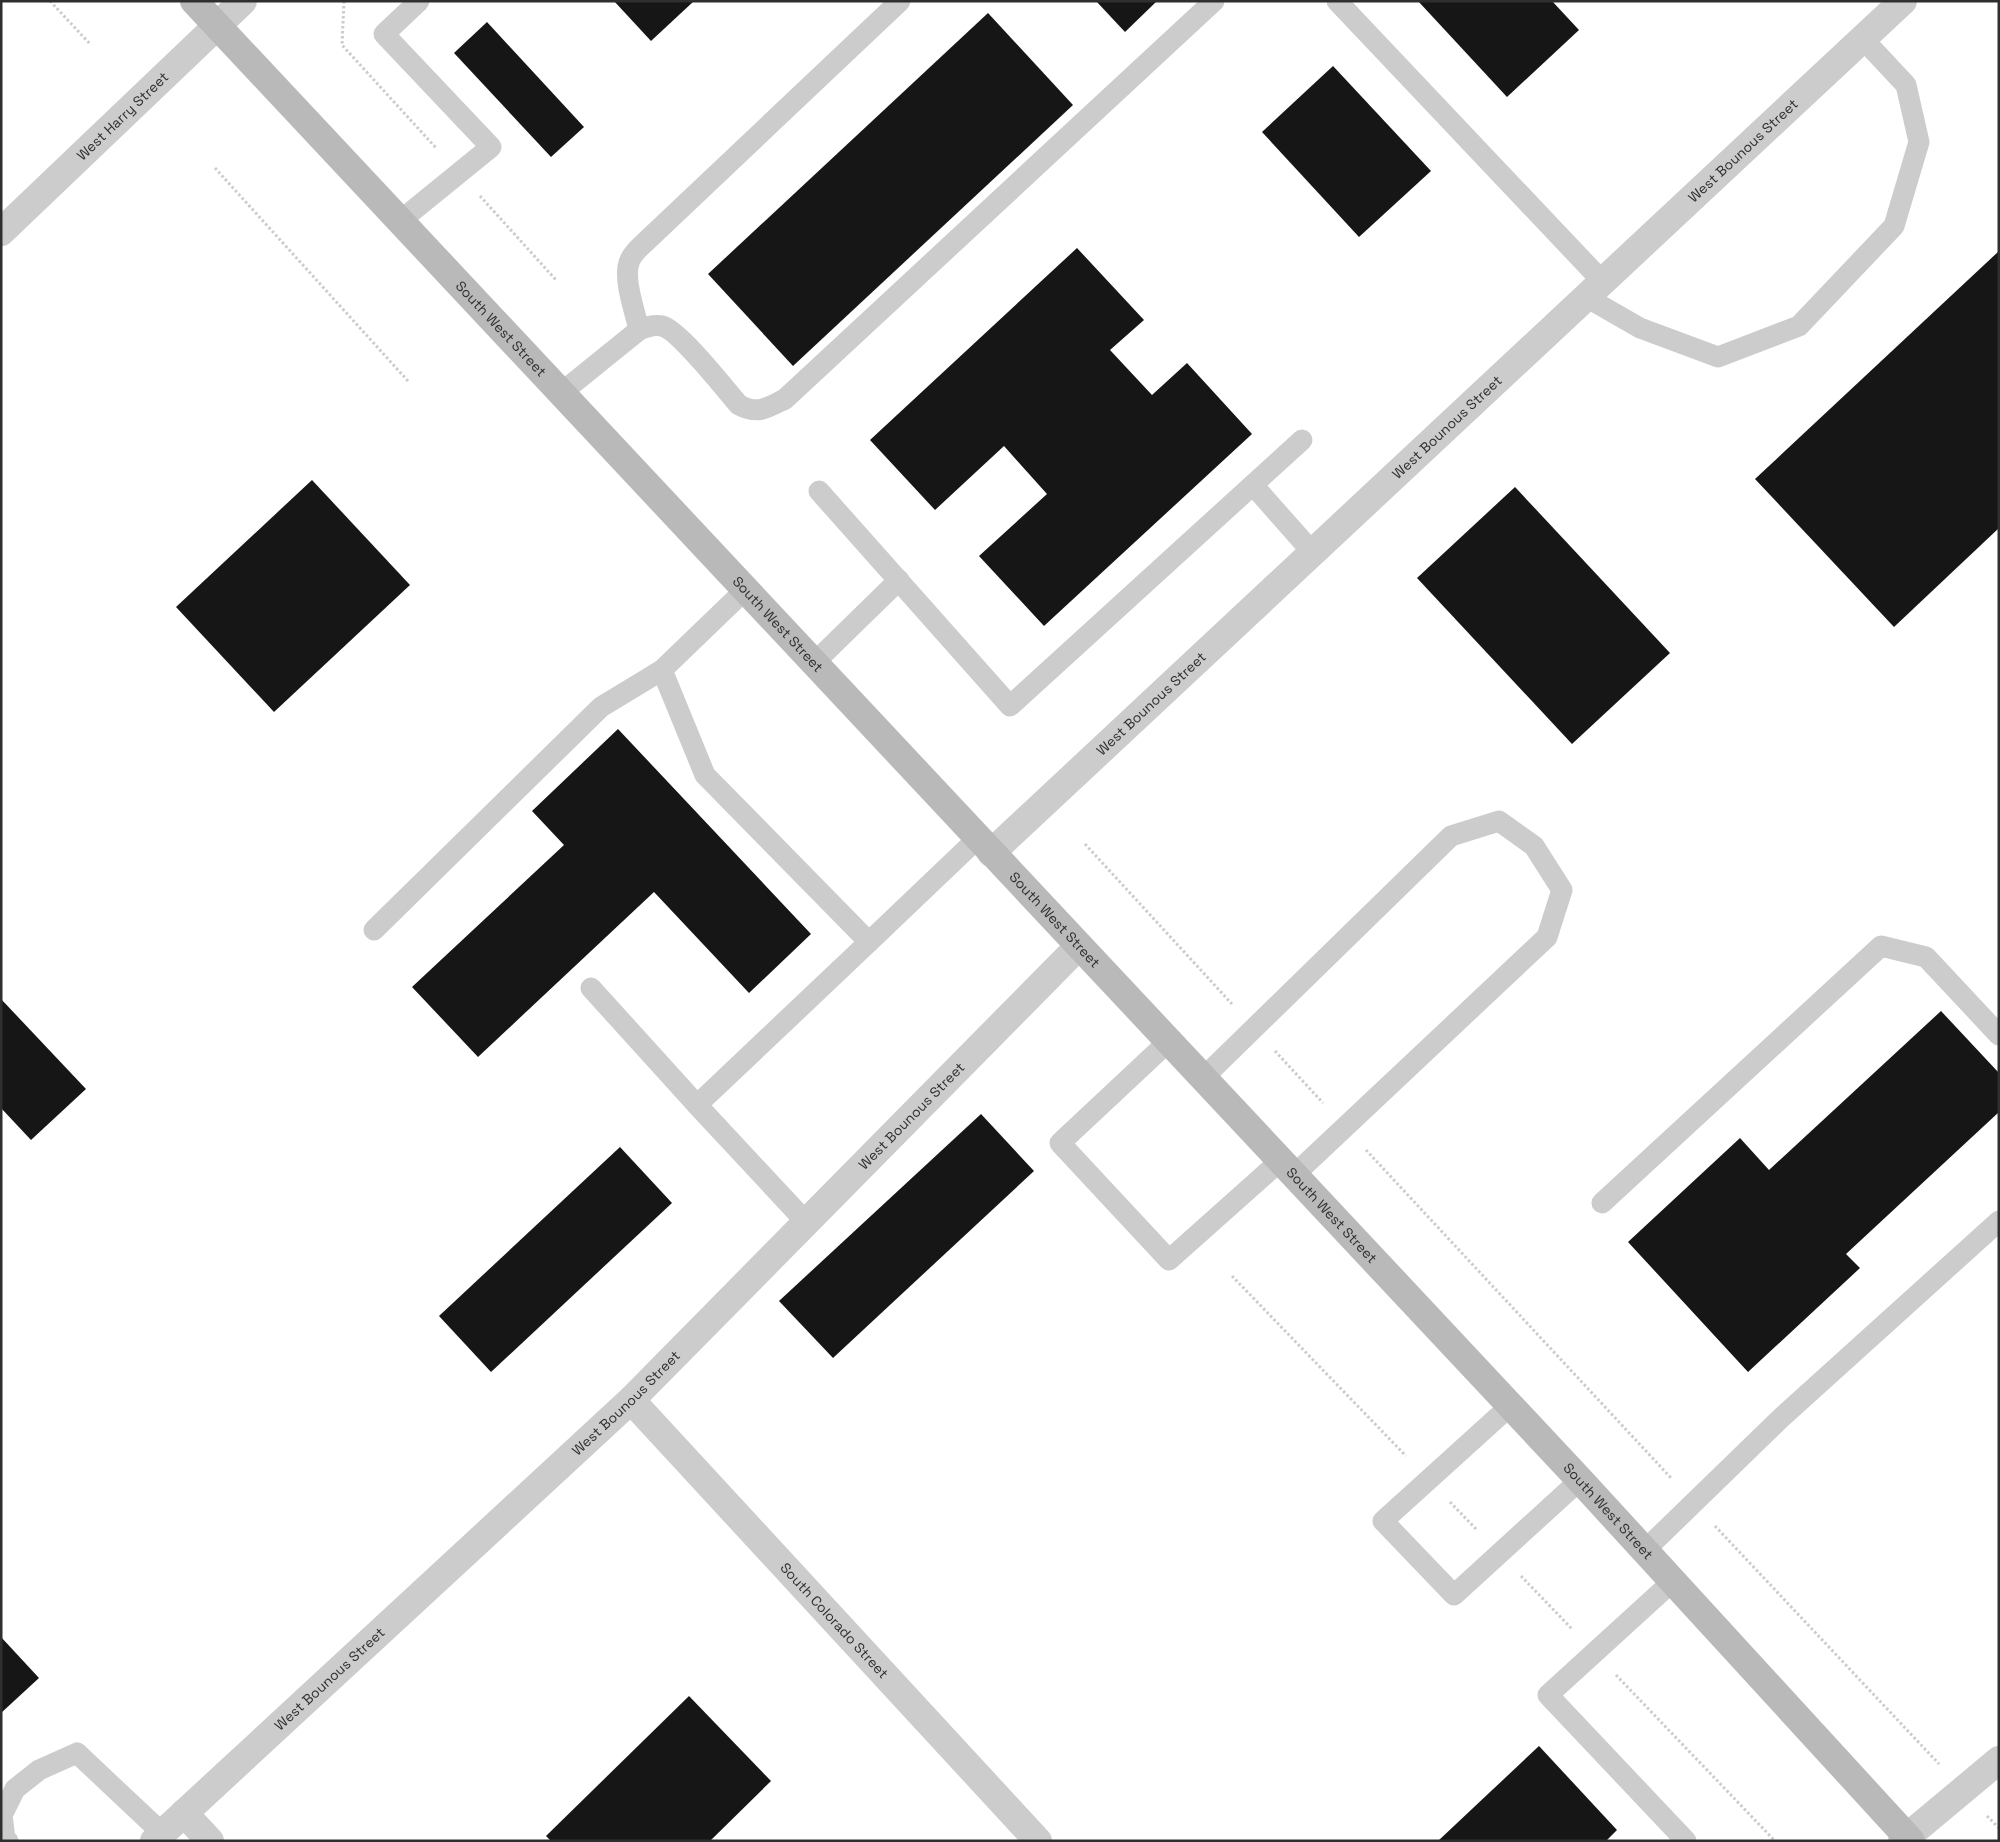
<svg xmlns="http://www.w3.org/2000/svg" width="2000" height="1842" font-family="'Space Grotesk',sans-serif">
  <rect width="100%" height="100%" fill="#fff"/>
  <g fill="#161616">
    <polygon points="614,1 694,1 651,41"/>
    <polygon points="1096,1 1157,1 1125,32"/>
    <polygon points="1418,1 1552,1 1579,30 1507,97"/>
    <polygon points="988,13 1073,105 793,366 708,274"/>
    <polygon points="487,22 584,127 551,157 454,53"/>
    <polygon points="1333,66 1431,171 1359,237 1262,132"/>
    <polygon points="1077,248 1144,320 1110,350 1152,395 1187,363 1252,434 1044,626 979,556 1047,494 1004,446 935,510 870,440"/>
    <polygon points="1999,251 1999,528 1894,627 1755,479"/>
    <polygon points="312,480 410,585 274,712 176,607"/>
    <polygon points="1515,487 1670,653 1572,744 1417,578"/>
    <polygon points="618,729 811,934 749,993 654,892 478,1057 412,987 564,845 532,811"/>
    <polygon points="1,999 86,1089 31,1140 1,1108"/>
    <polygon points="1941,1011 1999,1073 1999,1112 1846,1254 1860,1268 1748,1372 1628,1242 1740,1138 1769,1170"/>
    <polygon points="981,1114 1034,1171 833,1358 779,1301"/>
    <polygon points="620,1147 672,1203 491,1372 439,1316"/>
    <polygon points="1,1637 39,1678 1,1713"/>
    <polygon points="689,1696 771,1781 710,1841 551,1841 546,1836"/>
    <polygon points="1539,1746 1617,1830 1606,1841 1438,1841"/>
  </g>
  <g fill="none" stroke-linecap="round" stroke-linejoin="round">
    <g stroke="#ccc" stroke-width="3" stroke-dasharray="2.5 2.5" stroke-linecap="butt">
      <polyline points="50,1 91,45"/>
      <polyline points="344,1 342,45 437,149"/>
      <polyline points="215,168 408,381"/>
      <polyline points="480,196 556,280"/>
      <polyline points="1085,844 1232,1004"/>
      <polyline points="1275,1051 1323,1103"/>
      <polyline points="1366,1150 1672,1479"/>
      <polyline points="1232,1276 1406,1456"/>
      <polyline points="1450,1502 1477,1530"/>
      <polyline points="1715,1526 1939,1764"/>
      <polyline points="1521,1576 1572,1629"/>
      <polyline points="1616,1675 1775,1841"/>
      <polyline points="1987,1816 1999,1828"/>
    </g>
    <g stroke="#ccc" stroke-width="21">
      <polyline points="1337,1 1603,282"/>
      <polyline points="400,221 491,147 384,34 419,1"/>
      <polyline points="1586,297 1640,328 1718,357 1799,326 1894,226 1919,142 1906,85 1863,39"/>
      <path d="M639,330C635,311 622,277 630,260C632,255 636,251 640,247L900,1"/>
      <path d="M561,393L639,330C646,327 654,324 662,326C679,330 725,389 739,405C758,415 767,408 785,399L1214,1"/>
      <polyline points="1253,485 1313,553"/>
      <polyline points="819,491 1010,706 1302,440"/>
      <polyline points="745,590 662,670 705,775 869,942 978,838"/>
      <polyline points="814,663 899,580"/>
      <polyline points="374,930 601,707 662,670"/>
      <polyline points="591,988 697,1105"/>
      <polyline points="1169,1041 1060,1143 1169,1260 1280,1161"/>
      <polyline points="1203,1078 1451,836 1499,821 1534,846 1562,890 1547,937 1294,1175"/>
      <polyline points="1602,1203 1881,946 1926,957 1999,1035"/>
      <polyline points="806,1222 697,1105 869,942"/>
      <polyline points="1510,1406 1383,1521 1454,1595 1580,1480"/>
      <polyline points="1645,1550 1781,1418 1999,1221"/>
      <polyline points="1673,1581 1548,1695 1686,1841"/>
      <polyline points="8,1841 5,1839 2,1815 15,1789 39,1770 77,1753 162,1833"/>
    </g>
    <g stroke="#ccc" stroke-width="28">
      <path id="s1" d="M991,853L1903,1"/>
      <path id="s2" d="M631,1400L1038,1841"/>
      <polyline points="184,1813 210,1841"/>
      <path id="s3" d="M154,1841L631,1400L1079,946"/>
      <polyline points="1902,1841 1999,1760"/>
    </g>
    <path stroke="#ccc" stroke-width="28" id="s4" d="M1,232L243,1"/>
    <path stroke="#b9b9b9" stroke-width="28" id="s5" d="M194,1L1580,1480L1911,1841"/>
  </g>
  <g text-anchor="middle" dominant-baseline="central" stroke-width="5" stroke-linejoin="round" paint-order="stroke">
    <g font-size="14" fill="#2f2f2f" stroke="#fff">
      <text stroke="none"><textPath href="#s4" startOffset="168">West Harry Street</textPath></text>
      <text stroke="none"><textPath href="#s1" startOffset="1029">West Bounous Street</textPath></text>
      <text stroke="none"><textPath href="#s5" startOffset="449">South West Street</textPath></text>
      <text stroke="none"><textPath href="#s1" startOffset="624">West Bounous Street</textPath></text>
      <text stroke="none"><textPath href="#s5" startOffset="854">South West Street</textPath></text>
      <text stroke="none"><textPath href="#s1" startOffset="219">West Bounous Street</textPath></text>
      <text stroke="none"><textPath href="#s5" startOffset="1259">South West Street</textPath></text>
      <text stroke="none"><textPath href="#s3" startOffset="1049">West Bounous Street</textPath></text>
      <text stroke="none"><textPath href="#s5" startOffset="1664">South West Street</textPath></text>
      <text stroke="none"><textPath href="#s3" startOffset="644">West Bounous Street</textPath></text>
      <text stroke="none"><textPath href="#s5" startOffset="2069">South West Street</textPath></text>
      <text stroke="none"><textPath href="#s2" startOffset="300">South Colorado Street</textPath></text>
      <text stroke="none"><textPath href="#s3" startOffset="239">West Bounous Street</textPath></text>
    </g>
  </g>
  <rect width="2000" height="1842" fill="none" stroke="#2f2f2f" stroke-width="5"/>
</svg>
